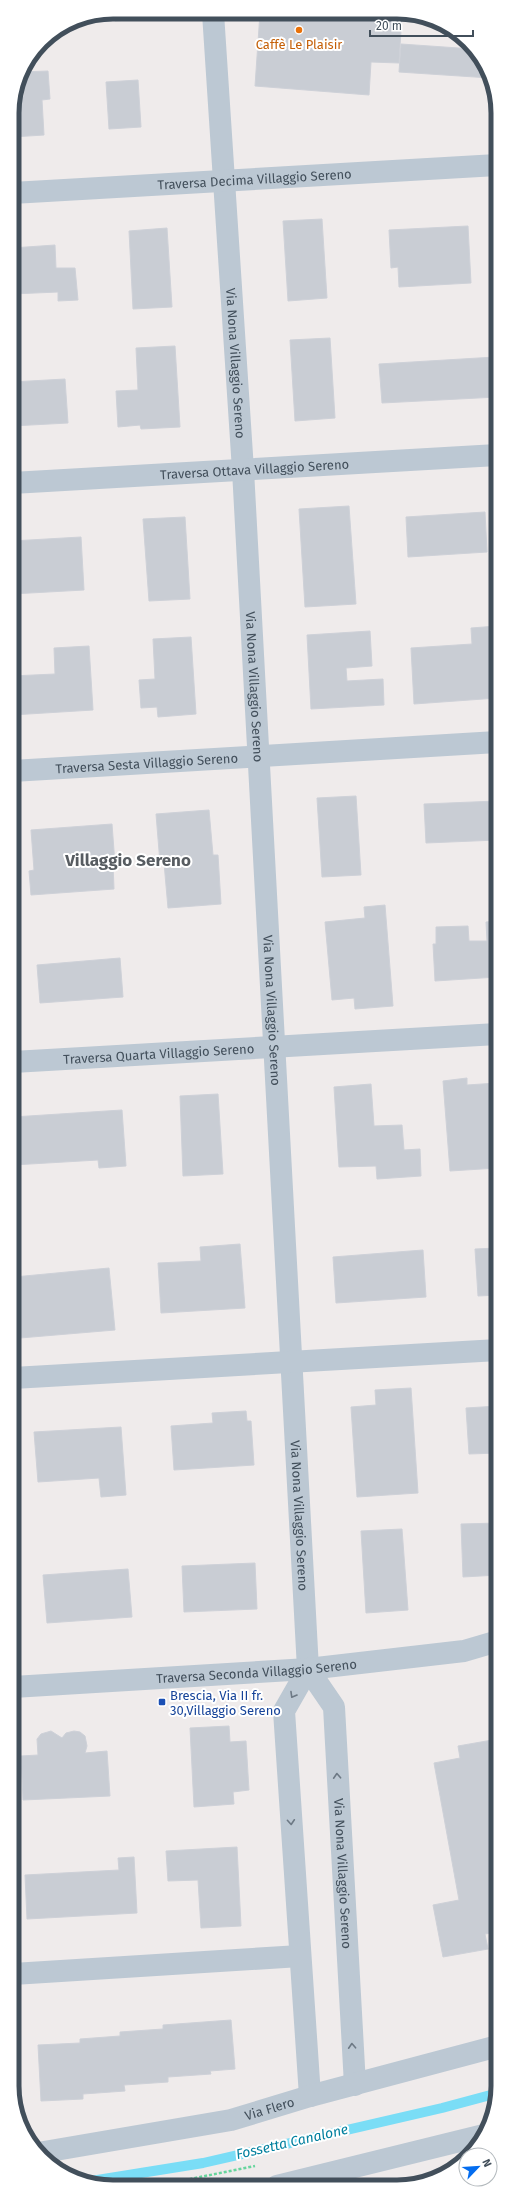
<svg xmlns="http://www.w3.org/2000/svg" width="510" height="2199" font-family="'Fira Sans',sans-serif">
  <rect width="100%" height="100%" fill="#efebeb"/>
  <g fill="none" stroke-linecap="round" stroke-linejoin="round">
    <polyline stroke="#7addf6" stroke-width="10" points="85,2182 203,2163 442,2108 498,2093"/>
  </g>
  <g fill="#c9cdd4" stroke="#ced1d8">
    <polygon points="114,12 156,12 156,18 115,21"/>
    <polygon points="260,13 341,19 341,14 402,14 399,63 371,62 369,95 255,86"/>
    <polygon points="401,44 473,49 488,69 490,78 399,72"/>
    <polygon points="48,71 50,99 42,100 44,135 12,137 12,107 15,97 24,96 22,72"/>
    <polygon points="138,80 141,127 109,129 106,82"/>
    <polygon points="322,219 327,298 288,301 283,221"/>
    <polygon points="468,226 471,283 399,287 398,267 391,268 389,230"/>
    <polygon points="167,228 172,307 133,309 129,231"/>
    <polygon points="55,245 56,268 75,268 78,300 58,301 58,292 12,294 12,248"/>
    <polygon points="330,338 335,418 295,421 290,340"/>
    <polygon points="175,346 180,427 141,429 140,425 118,427 116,391 138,390 136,348"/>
    <polygon points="495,357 497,397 382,403 379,364"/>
    <polygon points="65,379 68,423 12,426 12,382"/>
    <polygon points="349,506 356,604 305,607 299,509"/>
    <polygon points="485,512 487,552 408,557 406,517"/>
    <polygon points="185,517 190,599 149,601 143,519"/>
    <polygon points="81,537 84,590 12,594 12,541"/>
    <polygon points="497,626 497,698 414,704 411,648 472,644 471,628"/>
    <polygon points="370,631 372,666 346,668 347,681 383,679 384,705 311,709 307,635"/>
    <polygon points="191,637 196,714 158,717 157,707 141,708 139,680 155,679 153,639"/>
    <polygon points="89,646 93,710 12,715 12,676 55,674 54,648"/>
    <polygon points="356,796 361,875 322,877 317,798"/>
    <polygon points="497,801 497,840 426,843 424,804"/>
    <polygon points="209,810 213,855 218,855 221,904 168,908 164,863 160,863 156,814"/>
    <polygon points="112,824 115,864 113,864 114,889 31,895 29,871 34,870 31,830"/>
    <polygon points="385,905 393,1006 355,1009 354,998 332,1000 325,922 365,918 364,907"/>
    <polygon points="497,921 497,977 435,981 433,944 436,944 436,927 468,926 469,941 487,941 486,922"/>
    <polygon points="120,958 123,997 40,1003 37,965"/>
    <polygon points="467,1078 467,1085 497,1083 497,1168 450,1171 443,1081"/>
    <polygon points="371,1084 374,1126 402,1125 404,1150 420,1149 421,1176 377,1179 376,1166 339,1167 334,1087"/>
    <polygon points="218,1094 223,1174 183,1176 180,1096"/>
    <polygon points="122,1110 126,1166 99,1168 98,1160 13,1165 13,1117"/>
    <polygon points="240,1244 245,1308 161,1313 158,1263 201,1261 200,1247"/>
    <polygon points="497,1248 498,1295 478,1296 475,1249"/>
    <polygon points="423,1250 426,1297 336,1303 333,1257"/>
    <polygon points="109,1268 115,1330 20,1338 14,1277"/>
    <polygon points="411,1388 418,1493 357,1497 351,1407 376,1405 375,1390"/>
    <polygon points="498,1406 498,1453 469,1454 466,1408"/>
    <polygon points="246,1411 247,1421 251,1421 254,1465 174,1470 171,1426 213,1423 212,1413"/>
    <polygon points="121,1427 126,1495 101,1497 99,1478 38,1482 34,1432"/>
    <polygon points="498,1523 498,1575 463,1577 461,1524"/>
    <polygon points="402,1529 408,1610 366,1613 361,1531"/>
    <polygon points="255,1563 257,1609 184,1612 182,1566"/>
    <polygon points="128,1569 132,1617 47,1623 43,1575"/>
    <polygon points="229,1726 230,1742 246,1741 249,1790 233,1792 234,1804 194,1807 190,1728"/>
    <polygon points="51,1731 62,1738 66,1733 74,1731 80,1732 85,1736 87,1746 85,1753 107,1751 110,1796 23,1800 21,1756 38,1755 37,1739 41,1734"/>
    <polygon points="498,1739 498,1793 489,1794 498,1840 498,1932 485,1934 488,1949 443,1957 433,1905 459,1900 434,1763 460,1758 458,1746"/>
    <polygon points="237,1847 241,1926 201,1928 198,1880 168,1881 166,1851"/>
    <polygon points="134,1857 137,1913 27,1919 25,1875 119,1870 118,1858"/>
    <polygon points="231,2020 235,2069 210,2071 211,2074 168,2077 168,2082 124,2085 125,2091 83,2094 83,2099 41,2101 38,2045 80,2043 80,2039 120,2036 120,2032 163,2029 163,2025"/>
  </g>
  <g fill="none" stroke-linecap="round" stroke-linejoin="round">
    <polyline stroke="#67d59d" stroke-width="2.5" stroke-dasharray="3 2" stroke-linecap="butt" points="160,2185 255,2166"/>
    <g stroke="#bcc8d3" stroke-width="22">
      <path id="s1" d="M213,13L243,470L308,1669"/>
      <path id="s2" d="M12,193L497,165"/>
      <path id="s3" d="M12,483L497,455"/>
      <path id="s4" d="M12,771L497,742"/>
      <path id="s5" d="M13,1062L497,1034"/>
      <polyline points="13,1378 498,1350"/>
      <path id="s6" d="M13,1687L308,1669L464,1651L498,1641"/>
      <polyline points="13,1974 300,1956"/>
      <path id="s7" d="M310,2096L284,1711L308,1669L334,1707L355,2085"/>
      <path id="s8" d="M38,2153L231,2120L310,2096L498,2046"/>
      <polyline points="277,2186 484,2135"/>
    </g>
  </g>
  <defs><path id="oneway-chevron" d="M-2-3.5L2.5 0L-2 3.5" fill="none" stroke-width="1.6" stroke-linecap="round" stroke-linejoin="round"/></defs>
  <g stroke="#6d7985">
    <use href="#oneway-chevron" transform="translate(293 1695) rotate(120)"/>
    <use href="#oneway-chevron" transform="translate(337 1776) rotate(-93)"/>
    <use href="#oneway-chevron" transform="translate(291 1822) rotate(86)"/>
    <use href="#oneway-chevron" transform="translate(352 2046) rotate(-93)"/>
  </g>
  <circle fill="#e8710a" stroke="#fff" stroke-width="1.5" cx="299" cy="30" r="4"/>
  <rect fill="#1a4fb4" stroke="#fff" stroke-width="1.5" x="158" y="1698" width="8" height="8" rx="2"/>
  <g text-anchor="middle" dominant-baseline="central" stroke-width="4" stroke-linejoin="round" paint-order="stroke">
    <g font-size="13" fill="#c56008" stroke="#fff">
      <text x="299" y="44">Caffè Le Plaisir</text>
    </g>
    <g font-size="13" fill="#424f5b" stroke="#fff">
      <text stroke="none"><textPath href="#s2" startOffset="243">Traversa Decima Villaggio Sereno</textPath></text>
      <text stroke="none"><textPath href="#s1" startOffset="351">Via Nona Villaggio Sereno</textPath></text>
      <text stroke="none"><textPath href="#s3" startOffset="243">Traversa Ottava Villaggio Sereno</textPath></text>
      <text stroke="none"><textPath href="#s1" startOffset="675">Via Nona Villaggio Sereno</textPath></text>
      <text stroke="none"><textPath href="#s4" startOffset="135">Traversa Sesta Villaggio Sereno</textPath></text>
      <text stroke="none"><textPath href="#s1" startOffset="999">Via Nona Villaggio Sereno</textPath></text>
      <text stroke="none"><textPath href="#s5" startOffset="146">Traversa Quarta Villaggio Sereno</textPath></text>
      <text stroke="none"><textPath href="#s1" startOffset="1505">Via Nona Villaggio Sereno</textPath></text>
      <text stroke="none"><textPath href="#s6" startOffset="244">Traversa Seconda Villaggio Sereno</textPath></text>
      <text stroke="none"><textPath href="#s7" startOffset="647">Via Nona Villaggio Sereno</textPath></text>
      <text stroke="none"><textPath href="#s8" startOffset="236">Via Flero</textPath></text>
    </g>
    <g font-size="13" fill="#164399" stroke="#fff" text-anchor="start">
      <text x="170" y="1695">Brescia, Via II fr.<tspan x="170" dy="15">30,Villaggio Sereno</tspan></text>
    </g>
    <g font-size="14" font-style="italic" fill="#02809f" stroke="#fff">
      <text transform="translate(292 2142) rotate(-13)">Fossetta Canalone</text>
    </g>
    <g font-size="17" font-weight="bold" fill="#575c61" stroke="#fff">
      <text x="128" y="860">Villaggio Sereno</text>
    </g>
  </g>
  <path d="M0 0H510V2199H0ZM113 19H397A94 94 0 0 1 491 113V2086A94 94 0 0 1 397 2180H113A94 94 0 0 1 19 2086V113A94 94 0 0 1 113 19Z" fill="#fff" fill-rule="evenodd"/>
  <path fill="none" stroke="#424f5b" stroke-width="5" d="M113 19H397A94 94 0 0 1 491 113V2086A94 94 0 0 1 397 2180H113A94 94 0 0 1 19 2086V113A94 94 0 0 1 113 19Z"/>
  <g transform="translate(478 2167) rotate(65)"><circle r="19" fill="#ffffff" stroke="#b3b9bd"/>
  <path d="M0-3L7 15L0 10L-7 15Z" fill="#046def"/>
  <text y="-6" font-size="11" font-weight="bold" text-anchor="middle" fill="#424f5b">N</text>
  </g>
  <path d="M370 30v6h103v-6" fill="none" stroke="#424f5b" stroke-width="2"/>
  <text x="376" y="30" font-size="12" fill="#424f5b" stroke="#ffffff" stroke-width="3" paint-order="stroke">20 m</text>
</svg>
